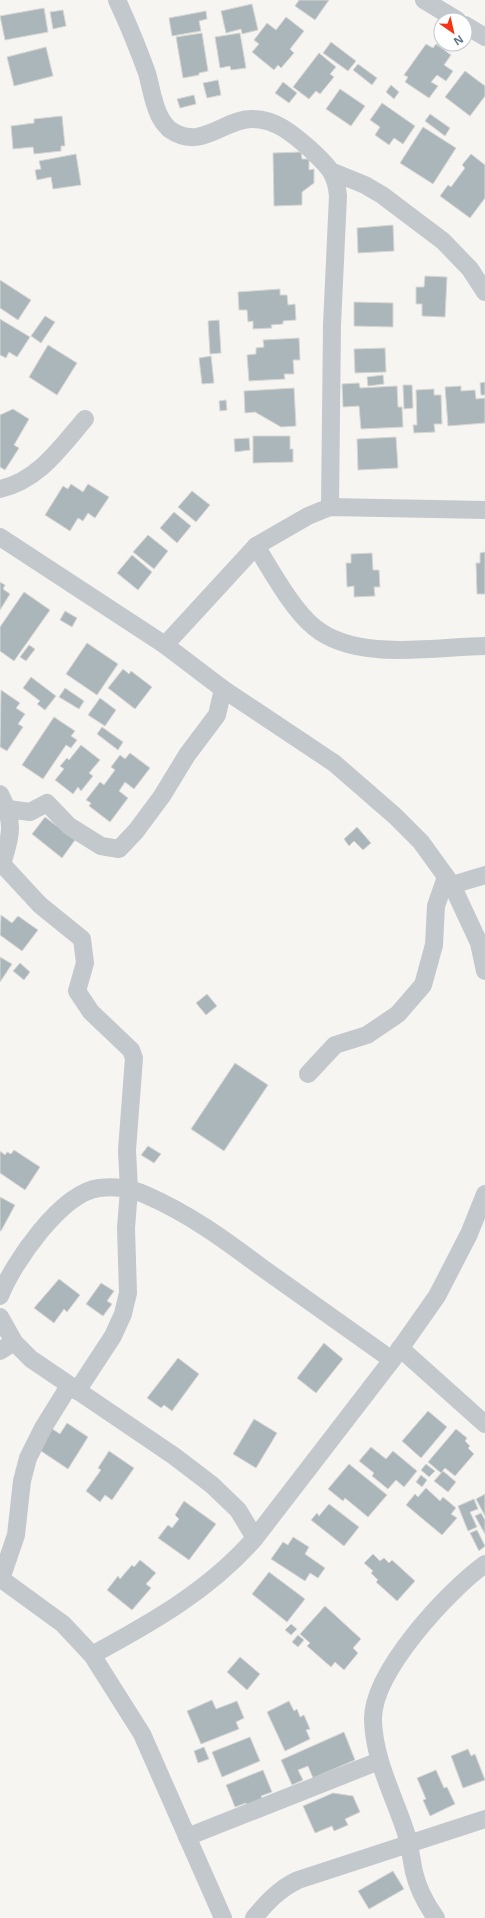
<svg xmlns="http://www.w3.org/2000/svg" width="485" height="1918" font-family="'Open Sans',sans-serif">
  <rect width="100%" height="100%" fill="#f6f5f1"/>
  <g fill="#abb6ba" stroke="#d7d7d4">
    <polygon points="299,0 329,0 315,20 295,6"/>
    <polygon points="252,4 258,30 242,34 241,29 226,33 221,11"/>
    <polygon points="44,8 48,32 5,40 0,16"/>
    <polygon points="63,10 66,26 53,29 50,12"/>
    <polygon points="206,11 207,19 199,21 201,31 172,36 169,18"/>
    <polygon points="286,17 304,31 290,49 294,53 281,68 278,65 274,70 252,52 259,44 254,40 267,23 276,30"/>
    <polygon points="202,33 208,71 199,73 199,75 183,78 176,37"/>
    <polygon points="240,33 246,68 231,70 230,66 220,68 215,37"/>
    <polygon points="331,42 356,61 348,71 323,53"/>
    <polygon points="426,44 433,48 436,44 451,55 444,65 453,71 446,81 437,75 431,82 438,86 429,98 405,82 408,77 404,75"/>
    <polygon points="46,47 53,76 14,86 7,57"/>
    <polygon points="319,53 336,67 330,74 334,77 320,94 316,91 309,99 293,87"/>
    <polygon points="358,64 377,78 372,85 353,70"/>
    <polygon points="465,71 485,86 485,96 470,116 445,97"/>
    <polygon points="218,80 221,95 207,98 203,83"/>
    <polygon points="283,82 297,93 289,103 275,93"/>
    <polygon points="391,85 399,92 394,99 386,92"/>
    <polygon points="340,89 365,106 351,126 326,109"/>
    <polygon points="194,95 196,104 180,108 177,99"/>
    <polygon points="382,103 415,126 403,144 394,138 389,145 375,135 380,127 370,120"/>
    <polygon points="430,114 450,128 445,136 425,121"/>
    <polygon points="62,116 65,146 61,146 61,151 34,154 33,147 13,149 11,126 34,123 34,119"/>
    <polygon points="423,127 456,148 433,184 400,163"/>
    <polygon points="301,152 302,159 309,159 309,170 314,169 314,183 302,192 302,205 274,206 273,153"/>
    <polygon points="76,154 81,185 53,189 51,177 37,180 35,170 41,169 39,161"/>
    <polygon points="471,154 485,165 485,198 470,218 440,196 448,185 451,187 465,168 462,165"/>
    <polygon points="393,225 394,251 358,253 357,228"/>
    <polygon points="425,276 447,277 445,317 422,316 422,304 416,304 416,287 424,287"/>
    <polygon points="0,280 31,300 18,320 0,308"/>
    <polygon points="280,289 280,295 287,295 288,305 295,304 296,320 283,321 283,324 271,325 272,328 253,329 253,321 248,322 247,310 239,310 238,292"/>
    <polygon points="354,302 393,303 393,327 354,326"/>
    <polygon points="45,316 55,322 41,343 31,336"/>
    <polygon points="0,319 30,337 17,357 9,352 6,358 0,355"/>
    <polygon points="219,320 221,353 210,354 208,321"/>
    <polygon points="299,338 300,360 293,360 294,374 284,374 285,379 249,381 247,355 256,354 256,348 264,347 263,340"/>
    <polygon points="48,345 77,363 57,395 29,377"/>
    <polygon points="385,348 386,372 355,373 354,349"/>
    <polygon points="211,356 214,383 202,384 199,358"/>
    <polygon points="383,375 384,384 368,386 367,377"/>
    <polygon points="485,382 485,395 481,395 480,383"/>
    <polygon points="359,383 360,388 397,386 398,407 402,407 403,427 361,429 359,406 343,407 342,384"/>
    <polygon points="403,385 412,385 413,408 404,409"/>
    <polygon points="461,386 461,391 475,390 476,399 485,398 485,423 448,426 445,387"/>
    <polygon points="294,388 296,426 281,427 255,412 245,413 244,391"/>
    <polygon points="434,389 434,395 441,395 442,424 434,424 435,432 414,433 413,425 417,425 416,390"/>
    <polygon points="226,400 227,410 220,411 219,401"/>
    <polygon points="13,409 29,419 14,445 19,448 5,470 0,467 0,415"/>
    <polygon points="253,436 290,436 290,449 293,449 293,462 253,463"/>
    <polygon points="396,437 398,468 358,470 357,439"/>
    <polygon points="249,438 250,450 235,452 234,439"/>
    <polygon points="71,484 83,492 88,484 109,497 95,518 88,513 83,521 78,518 70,531 45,515 63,486 68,489"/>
    <polygon points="192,491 210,505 196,522 178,507"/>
    <polygon points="174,512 191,526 177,543 160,528"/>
    <polygon points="148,535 168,551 154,569 133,552"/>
    <polygon points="485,552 485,594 477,594 476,563 480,563 480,553"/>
    <polygon points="372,553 373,570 379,570 380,587 374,587 375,596 354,597 354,586 347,587 346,563 351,563 351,554"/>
    <polygon points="132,555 152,572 138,590 117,573"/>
    <polygon points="0,582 5,585 3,589 10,594 0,610"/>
    <polygon points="24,592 50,610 14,661 0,651 0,627"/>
    <polygon points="65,611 77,618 72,627 60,620"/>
    <polygon points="87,643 118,664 97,695 66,674"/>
    <polygon points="29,645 35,649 26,661 20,657"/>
    <polygon points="123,669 129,674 131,671 152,687 135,709 108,688"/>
    <polygon points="31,677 56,696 45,710 37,704 40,701 23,688"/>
    <polygon points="65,688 84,701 79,709 59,697"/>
    <polygon points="1,690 20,703 16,708 25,714 18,724 23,727 7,751 0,747"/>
    <polygon points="100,698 116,710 105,726 88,715"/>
    <polygon points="54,717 75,731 71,736 77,740 71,748 66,745 43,779 22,765"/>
    <polygon points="102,727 123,742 118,750 97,734"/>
    <polygon points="81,745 100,760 89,773 93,776 81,791 78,787 73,794 55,780 64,769 60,766 67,758 69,760"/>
    <polygon points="130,753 150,768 134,789 125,782 119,791 128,798 110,822 89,806 91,803 86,800 100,782 104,785 115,770 111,767 120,755 125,759"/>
    <polygon points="45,817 75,840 62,858 32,834"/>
    <polygon points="357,827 371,843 363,850 354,841 349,846 344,839"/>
    <polygon points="1,915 12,923 18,916 38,930 22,951 0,935"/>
    <polygon points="0,957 12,964 0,982"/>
    <polygon points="20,963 30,972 24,980 13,971"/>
    <polygon points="207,994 217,1006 206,1015 196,1003"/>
    <polygon points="235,1063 268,1085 224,1151 191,1129"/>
    <polygon points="148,1146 161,1154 154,1163 141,1155"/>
    <polygon points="14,1150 40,1167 25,1190 0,1173 0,1151 5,1155 7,1152 11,1154"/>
    <polygon points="0,1197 15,1205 1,1231 0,1231"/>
    <polygon points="59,1279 80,1295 67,1312 64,1309 54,1323 34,1308"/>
    <polygon points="101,1283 114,1291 107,1301 112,1304 103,1316 86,1304"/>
    <polygon points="324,1343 343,1359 316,1393 297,1378"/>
    <polygon points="178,1358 199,1374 172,1411 164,1405 161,1408 147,1398"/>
    <polygon points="428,1411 447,1427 421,1458 402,1441"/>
    <polygon points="254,1419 277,1433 256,1468 233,1454"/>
    <polygon points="67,1423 88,1437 68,1469 38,1449 51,1428 60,1434"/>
    <polygon points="456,1429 467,1438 465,1441 470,1446 468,1448 474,1454 455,1476 445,1468 441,1473 428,1462"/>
    <polygon points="371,1447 386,1459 393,1451 417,1471 404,1487 396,1480 388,1489 372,1476 374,1473 359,1461"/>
    <polygon points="109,1451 134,1468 112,1500 105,1495 100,1502 86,1491 101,1470 98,1468"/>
    <polygon points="349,1464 387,1495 368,1517 345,1498 343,1501 328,1489"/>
    <polygon points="426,1464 435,1471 429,1477 421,1470"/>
    <polygon points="443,1471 456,1482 448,1492 434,1481"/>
    <polygon points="421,1475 427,1480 422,1487 416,1482"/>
    <polygon points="426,1488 440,1501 443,1497 456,1508 451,1514 457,1518 442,1535 406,1505 415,1494 418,1497"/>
    <polygon points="485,1494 485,1516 476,1499"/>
    <polygon points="474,1499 478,1509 470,1512 477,1527 468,1531 458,1506"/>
    <polygon points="184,1501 216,1524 189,1560 158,1538 168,1525 172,1528 179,1519 175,1515"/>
    <polygon points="329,1504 359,1527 344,1546 311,1520 317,1513 319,1516"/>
    <polygon points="481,1513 485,1520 485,1534 475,1516"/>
    <polygon points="477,1530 485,1546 479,1551 470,1533"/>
    <polygon points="293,1537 309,1547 305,1554 325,1568 318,1578 310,1573 305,1581 271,1559 283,1542 288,1545"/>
    <polygon points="373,1554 380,1561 384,1558 389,1563 392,1560 415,1581 397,1601 376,1582 378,1580 371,1573 373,1571 364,1563"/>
    <polygon points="140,1560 156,1573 146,1584 151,1588 132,1610 107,1590 118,1576 120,1579 132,1565 134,1567"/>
    <polygon points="269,1572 305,1599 287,1622 252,1594"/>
    <polygon points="325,1606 361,1639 353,1648 358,1653 344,1670 335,1662 331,1667 307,1646 310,1643 300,1634"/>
    <polygon points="291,1624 297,1629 291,1635 285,1630"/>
    <polygon points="298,1635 304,1640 298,1647 292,1642"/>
    <polygon points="240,1657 260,1674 247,1690 227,1672"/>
    <polygon points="212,1700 216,1709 237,1701 244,1718 236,1722 239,1729 201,1744 187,1711"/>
    <polygon points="289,1701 294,1711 297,1709 300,1717 304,1715 310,1729 306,1730 310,1739 285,1751 267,1712"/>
    <polygon points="344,1732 355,1760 313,1778 308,1766 298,1770 303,1780 292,1785 281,1760"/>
    <polygon points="250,1737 260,1761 222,1777 212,1752"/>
    <polygon points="204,1747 209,1759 198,1763 194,1751"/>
    <polygon points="468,1749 471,1756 475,1754 485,1780 463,1788 451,1756"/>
    <polygon points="263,1770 272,1792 261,1796 263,1802 248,1808 246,1803 235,1807 226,1785"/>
    <polygon points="436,1770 444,1788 447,1787 455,1804 430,1816 423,1800 426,1799 417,1778"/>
    <polygon points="333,1793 353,1796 360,1812 345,1819 348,1825 334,1831 332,1826 315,1833 303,1806"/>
    <polygon points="393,1871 404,1889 369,1909 358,1891"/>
  </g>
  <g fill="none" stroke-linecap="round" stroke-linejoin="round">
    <g stroke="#c2c8cb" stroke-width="18">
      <path d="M117,0C128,24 138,48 147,73C151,87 153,104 160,117C162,121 166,126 169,129C201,152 223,119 252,119C276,119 293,134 310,149C327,165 336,172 338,196L332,325L330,507"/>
      <polyline points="424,0 457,20"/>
      <polyline points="465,25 485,37"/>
      <polyline points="333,172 365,185 382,195 443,241 470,269 485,292"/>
      <path d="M0,489C38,481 61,447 85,419"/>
      <polyline points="0,537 165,645 223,689 334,763 395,816 421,842 452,885 479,943 485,971"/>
      <path d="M256,546C271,570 292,609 314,627C356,662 433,647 485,646"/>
      <polyline points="165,645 256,546 308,516 330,507 485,510"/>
      <path d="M0,794C15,822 11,836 2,864L40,905L82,939L85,963L77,991L91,1012L131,1050L134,1058L127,1150L129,1190L126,1228L128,1293L123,1314L113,1336L77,1391"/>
      <polyline points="8,809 30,812 47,803 69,826 101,846 119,849 136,831 162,796 187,755 217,715 223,689"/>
      <polyline points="452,885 485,875"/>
      <polyline points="308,1074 335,1045 367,1035 398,1014 423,985 434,945 436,906 446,877"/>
      <path d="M0,1296C13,1263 61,1193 99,1188C114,1186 132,1188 146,1195C188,1213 225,1240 261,1267C305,1298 348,1329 392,1360"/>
      <polyline points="0,1317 14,1342 31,1359 174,1456 212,1485 238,1510 255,1538"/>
      <polyline points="400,1348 485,1424"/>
      <polyline points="0,1351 14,1342"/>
      <polyline points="0,1578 63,1624 92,1655 142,1734 223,1918"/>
      <polyline points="1,1579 16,1535 22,1481 28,1458 43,1428 69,1386"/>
      <path d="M92,1655C151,1623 210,1590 255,1538L392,1360L437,1296L469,1234L485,1194"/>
      <polyline points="187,1837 379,1761"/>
      <path d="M254,1918C267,1902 279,1889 298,1880L485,1819"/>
      <path d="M436,1918C426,1904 418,1889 414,1872C411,1858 410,1844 405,1830C393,1794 374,1759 373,1720C372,1672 448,1591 485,1564"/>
    </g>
  </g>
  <g transform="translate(453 32) rotate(146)"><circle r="19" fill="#ffffff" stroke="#c0c9cf"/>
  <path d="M0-3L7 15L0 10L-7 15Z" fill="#f43413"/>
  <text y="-6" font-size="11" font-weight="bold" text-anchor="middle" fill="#617986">N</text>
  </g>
</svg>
